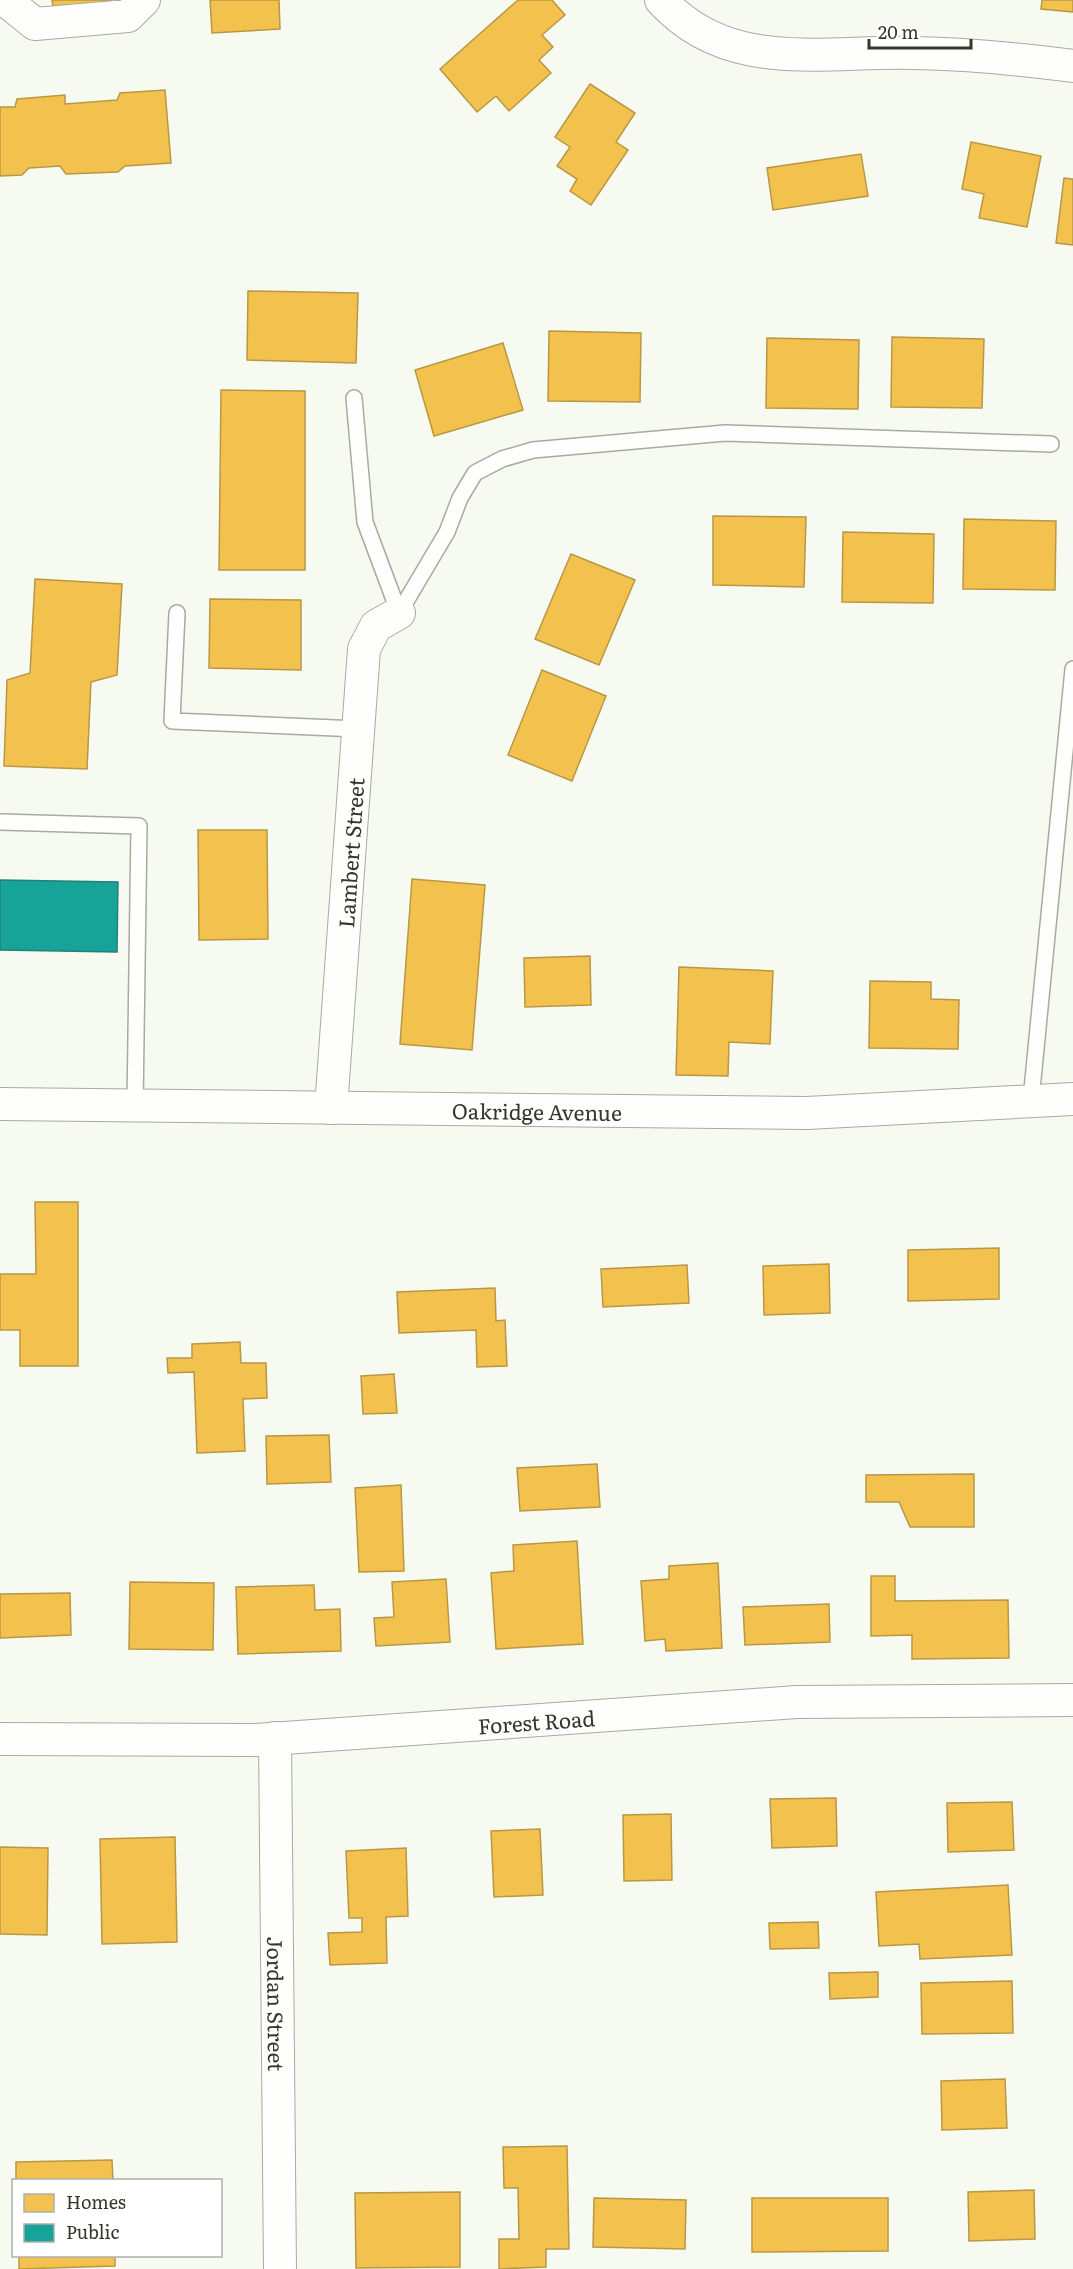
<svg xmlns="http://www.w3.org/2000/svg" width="1073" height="2269" font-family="Literata,serif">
  <rect width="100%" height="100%" fill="#f7faf0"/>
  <g fill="#f2c14e" stroke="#b99844" stroke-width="1.5">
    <polygon points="52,0 111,0 111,3 53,6"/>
    <polygon points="210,0 279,0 280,29 212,33"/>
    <polygon points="518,0 552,0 565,15 542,35 553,47 539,60 551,73 509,111 496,96 477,112 440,69"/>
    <polygon points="1042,0 1073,0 1073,12 1041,9"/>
    <polygon points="590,84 635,113 616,142 628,150 591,205 570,191 577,179 557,166 570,147 555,137"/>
    <polygon points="165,90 171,163 125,166 118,172 66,174 60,166 29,168 22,175 0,176 0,107 15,107 17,99 65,95 65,104 117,100 120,93"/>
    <polygon points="971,142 1041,156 1027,227 979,218 984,194 962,189"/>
    <polygon points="861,154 868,196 773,210 767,168"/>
    <polygon points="1064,178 1073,179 1073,245 1056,243"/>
    <polygon points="248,291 358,293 356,363 247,360"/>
    <polygon points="549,331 641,333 640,402 548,401"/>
    <polygon points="892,337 984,339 982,408 891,407"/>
    <polygon points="767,338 859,340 858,409 766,408"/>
    <polygon points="503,343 523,410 434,436 415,370"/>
    <polygon points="221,390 305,391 305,570 219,570"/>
    <polygon points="713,516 806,517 804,587 713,585"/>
    <polygon points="964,519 1056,521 1055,590 963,589"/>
    <polygon points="843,532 934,534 933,603 842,602"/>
    <polygon points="571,554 635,580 599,665 535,639"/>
    <polygon points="35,579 122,584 117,675 91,682 87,769 4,766 7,680 30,673"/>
    <polygon points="210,599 301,600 301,670 209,668"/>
    <polygon points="542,670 606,696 572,781 508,755"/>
    <polygon points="198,830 267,830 268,939 199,940"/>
    <polygon points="412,879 485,885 472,1050 400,1044"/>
    <polygon points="590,956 591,1005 525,1007 524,958"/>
    <polygon points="679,967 773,971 770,1044 729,1042 728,1076 676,1075"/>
    <polygon points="870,981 931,982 931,999 959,1000 958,1049 869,1048"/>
    <polygon points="35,1202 78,1202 78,1366 20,1366 20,1330 0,1330 0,1274 36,1274"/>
    <polygon points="999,1248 999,1299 908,1301 908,1250"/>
    <polygon points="829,1264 830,1313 764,1315 763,1266"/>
    <polygon points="687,1265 689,1303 603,1307 601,1269"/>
    <polygon points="495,1288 496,1321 505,1320 507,1366 477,1367 476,1330 399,1333 397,1292"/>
    <polygon points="240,1342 241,1363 266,1363 267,1398 243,1399 245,1451 197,1453 194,1372 168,1373 167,1358 192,1358 192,1344"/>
    <polygon points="394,1374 397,1413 363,1414 361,1376"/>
    <polygon points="329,1435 331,1482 267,1484 266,1436"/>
    <polygon points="597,1464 600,1507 520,1511 517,1468"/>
    <polygon points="974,1474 974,1527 910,1527 899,1502 866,1502 866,1475"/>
    <polygon points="401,1485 404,1571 359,1572 355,1488"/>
    <polygon points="577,1541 583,1644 496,1649 491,1573 514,1571 513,1545"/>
    <polygon points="718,1563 722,1648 666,1651 665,1639 645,1641 641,1581 669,1579 669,1566"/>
    <polygon points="871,1576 895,1576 895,1601 1008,1600 1009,1658 912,1659 912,1635 871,1636"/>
    <polygon points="446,1579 450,1642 376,1646 374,1618 394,1617 392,1582"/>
    <polygon points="130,1582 214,1583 213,1650 129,1649"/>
    <polygon points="314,1585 315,1610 340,1609 341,1651 238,1654 236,1587"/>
    <polygon points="70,1593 71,1635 0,1638 0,1594"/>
    <polygon points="829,1604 830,1642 745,1645 743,1607"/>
    <polygon points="836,1798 837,1846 772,1848 770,1799"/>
    <polygon points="1012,1802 1014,1850 948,1852 947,1803"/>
    <polygon points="671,1814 672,1880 624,1881 623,1815"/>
    <polygon points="540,1829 543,1895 494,1897 491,1831"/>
    <polygon points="175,1837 177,1942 102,1944 100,1839"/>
    <polygon points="0,1847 48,1848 47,1935 0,1934"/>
    <polygon points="406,1848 408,1916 386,1917 387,1963 330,1965 328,1933 362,1932 362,1918 349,1918 346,1851"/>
    <polygon points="1008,1885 1012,1955 920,1959 919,1944 879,1946 876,1892"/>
    <polygon points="818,1922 819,1948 770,1949 769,1923"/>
    <polygon points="878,1972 878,1997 830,1999 829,1973"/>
    <polygon points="1012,1981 1013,2033 922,2034 921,1983"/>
    <polygon points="1005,2079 1007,2128 942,2130 941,2081"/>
    <polygon points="567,2146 569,2249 546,2249 546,2267 499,2269 499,2239 519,2239 518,2188 504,2188 503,2147"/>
    <polygon points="112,2160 113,2180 16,2180 16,2162"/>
    <polygon points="1034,2190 1035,2239 969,2241 968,2192"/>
    <polygon points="460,2192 460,2267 356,2268 355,2193"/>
    <polygon points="594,2198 686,2200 685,2249 593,2247"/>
    <polygon points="752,2198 888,2198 888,2251 752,2252"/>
    <polygon points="19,2256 115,2256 115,2266 19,2269"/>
  </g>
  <polygon fill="#17a398" stroke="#208377" stroke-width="1.5" points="0,880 118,882 117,952 0,950"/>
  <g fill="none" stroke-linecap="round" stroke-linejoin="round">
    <g stroke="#a7aba0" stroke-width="18">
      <g id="service">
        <polyline points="354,398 365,522 399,613"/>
        <polyline points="177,613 172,721 358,729"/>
        <polyline points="399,613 447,532 460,498 475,473 502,459 533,450 725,433 1051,444"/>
        <polyline points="0,822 139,826 135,1106"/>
        <polyline points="1031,1100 1073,669"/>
      </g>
    </g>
    <g stroke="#a7aba0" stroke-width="34">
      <g id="minor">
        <polyline points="10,0 10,4 35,24 128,16 144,0"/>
        <path d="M661,0C729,75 825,50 914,53C968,54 1020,59 1073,66"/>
        <path id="s1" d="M0,1104L807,1113L1073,1099"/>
        <path id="s2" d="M331,1108L364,649L376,626L399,613"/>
        <path id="s3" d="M275,1738L280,2269"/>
        <path id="s4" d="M0,1739L256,1740L797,1702L1073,1700"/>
      </g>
    </g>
    <use href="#service" stroke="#fefefd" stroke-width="15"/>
    <use href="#minor" stroke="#fefefd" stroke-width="32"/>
  </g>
  <g text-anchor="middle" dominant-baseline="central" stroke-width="6" stroke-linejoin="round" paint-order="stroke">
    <g font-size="21" fill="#34382b" stroke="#fff">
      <text stroke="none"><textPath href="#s2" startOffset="256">Lambert Street</textPath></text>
      <text stroke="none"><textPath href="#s1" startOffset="537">Oakridge Avenue</textPath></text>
      <text stroke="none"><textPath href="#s4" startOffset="537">Forest Road</textPath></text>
      <text stroke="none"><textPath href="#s3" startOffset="266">Jordan Street</textPath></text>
    </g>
  </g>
  <rect x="12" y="2179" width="210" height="78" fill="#ffffff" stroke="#aeafaa" stroke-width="1.5"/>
  <rect x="24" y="2194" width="30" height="18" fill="#f2c14e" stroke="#aeafaa" stroke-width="1.5"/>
  <text x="66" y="2209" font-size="18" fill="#34382b">Homes</text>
  <rect x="24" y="2224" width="30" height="18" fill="#17a398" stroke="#aeafaa" stroke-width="1.5"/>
  <text x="66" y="2239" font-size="18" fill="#34382b">Public</text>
  <path d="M869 39v9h102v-9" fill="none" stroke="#34382b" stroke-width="3"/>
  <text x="878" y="39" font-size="18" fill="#34382b" stroke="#ffffff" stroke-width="4.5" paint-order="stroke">20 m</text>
</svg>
